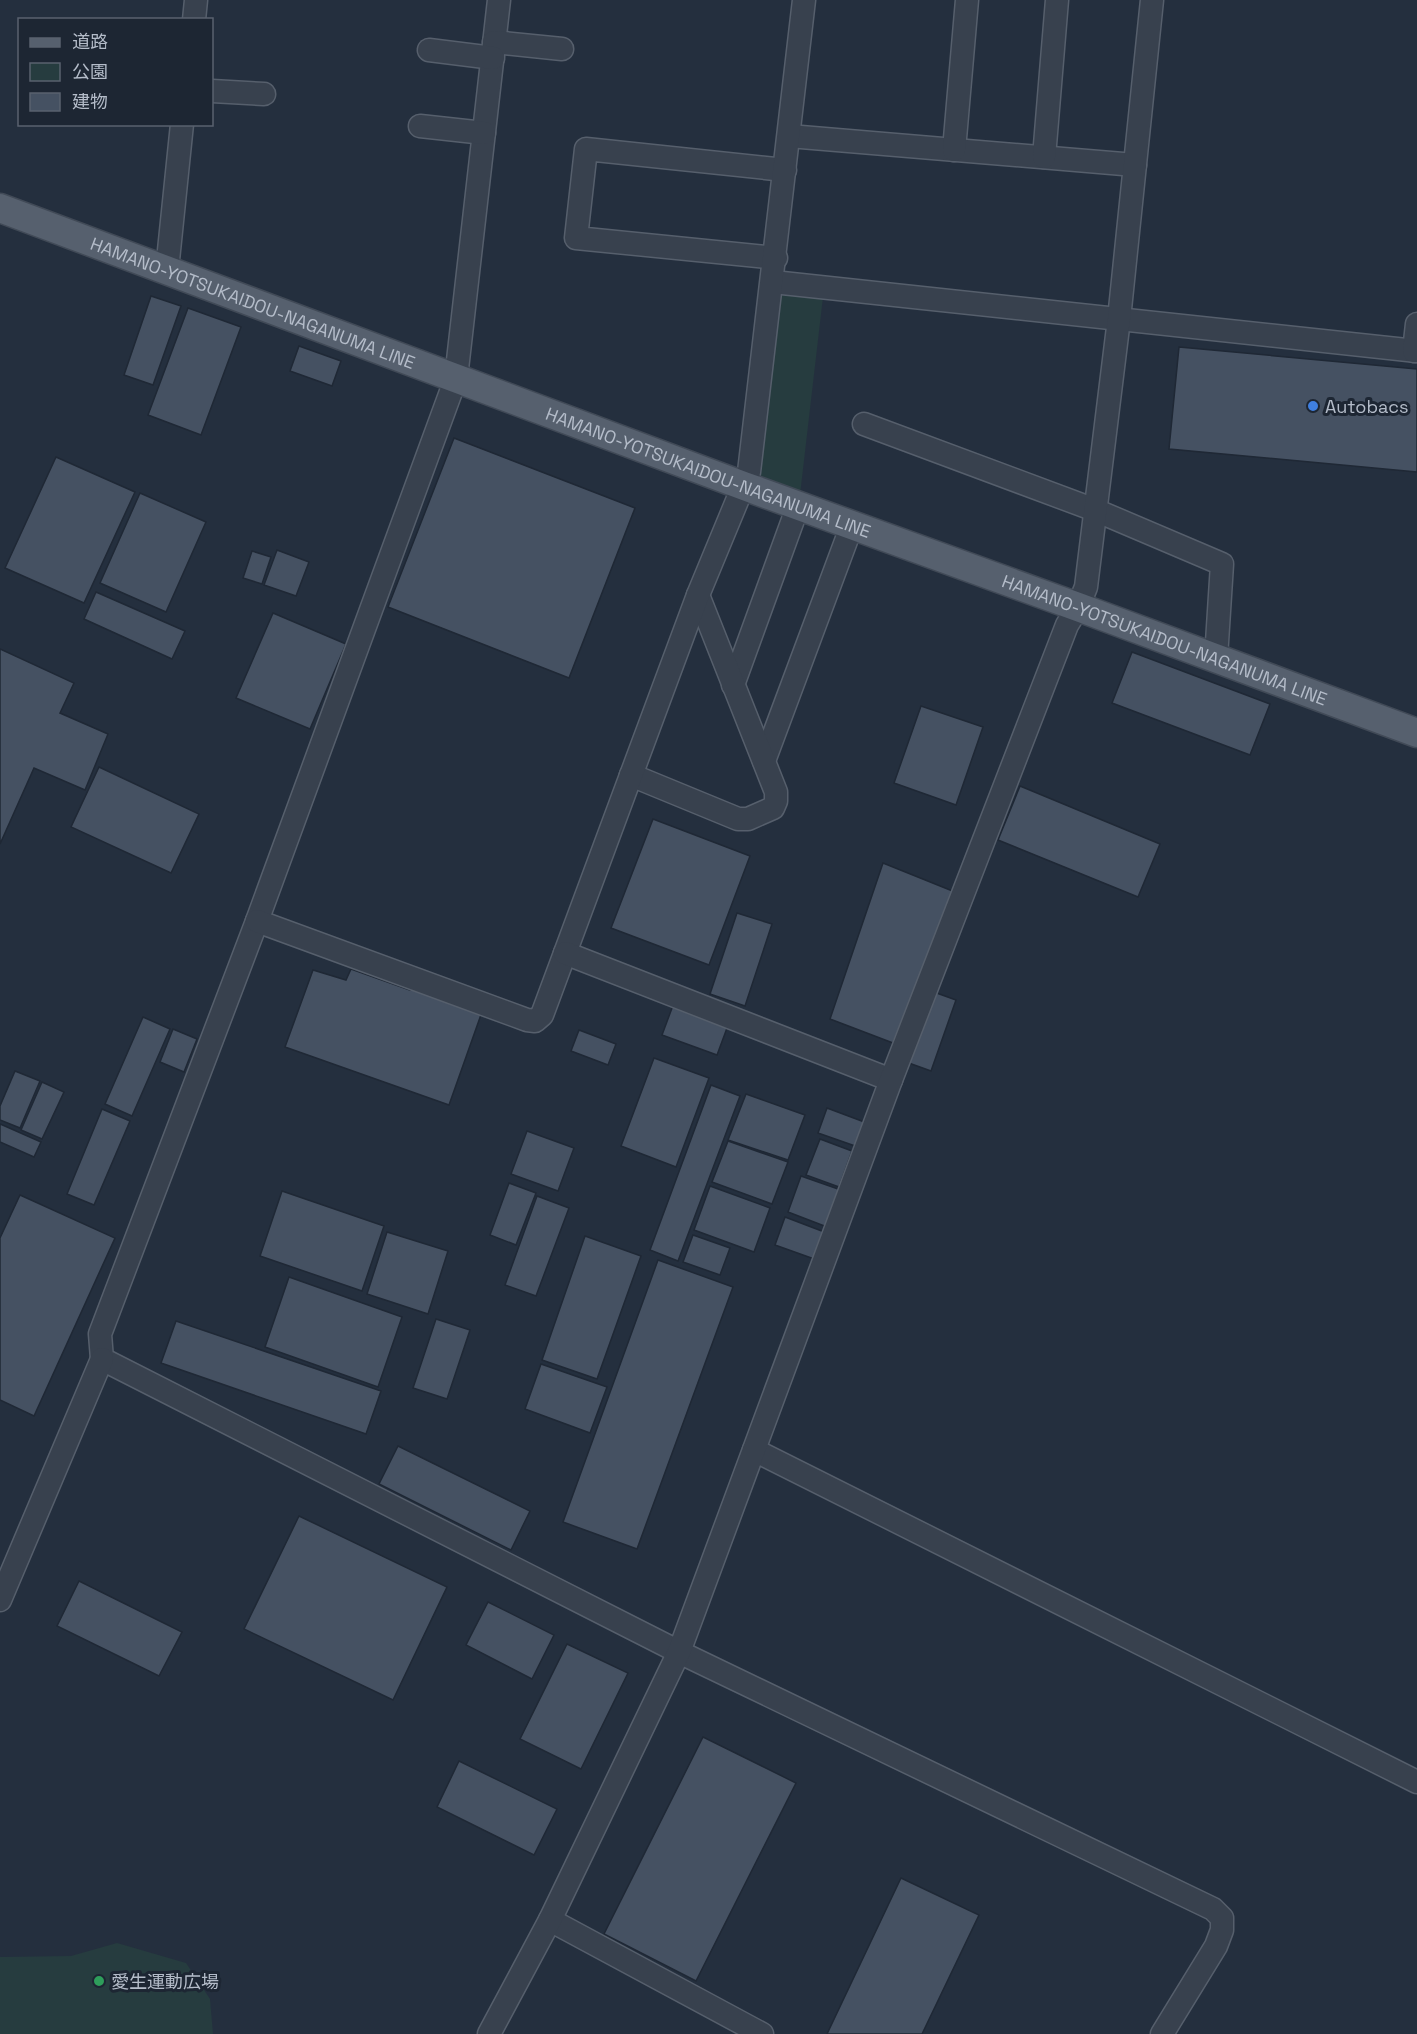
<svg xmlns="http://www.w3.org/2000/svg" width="1417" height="2034" font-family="'Space Grotesk','Noto Sans JP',sans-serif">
  <rect width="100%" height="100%" fill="#242f3e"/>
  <g fill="#263c3f">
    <polygon points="779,292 823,297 800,495 756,478"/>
    <polygon points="117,1943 186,1963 210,1999 213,2034 0,2034 0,1957 71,1956"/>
  </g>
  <g fill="#455162" stroke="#1f2835" stroke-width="1.5">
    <polygon points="151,296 181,306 153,385 124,375"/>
    <polygon points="188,308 241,327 201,435 148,415"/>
    <polygon points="299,346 341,361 332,386 290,371"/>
    <polygon points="1179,347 1417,369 1417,472 1169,449"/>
    <polygon points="454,438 635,508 569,678 388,607"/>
    <polygon points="56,457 135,492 84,603 5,568"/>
    <polygon points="140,493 206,522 166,612 100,583"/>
    <polygon points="277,550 309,562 296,596 264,585"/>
    <polygon points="252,551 271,557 262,584 243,578"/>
    <polygon points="96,592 185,631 172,659 84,619"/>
    <polygon points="273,613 346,644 310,729 236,698"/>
    <polygon points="0,649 74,683 60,713 108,734 85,790 34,768 0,844"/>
    <polygon points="1132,652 1270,704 1250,755 1112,703"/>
    <polygon points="921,706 983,727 956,805 894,783"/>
    <polygon points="99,767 199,814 171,873 71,827"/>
    <polygon points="1020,786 1160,844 1138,897 998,840"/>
    <polygon points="653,819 750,856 709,965 611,928"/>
    <polygon points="883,863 955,892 893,1043 830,1019"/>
    <polygon points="737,913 772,924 745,1006 710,994"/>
    <polygon points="351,969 410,990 413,984 483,1009 449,1105 285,1047 313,970 346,980"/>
    <polygon points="931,991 956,1000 931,1071 906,1062"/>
    <polygon points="675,1000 730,1020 717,1055 662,1035"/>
    <polygon points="143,1017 170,1029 132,1116 105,1104"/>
    <polygon points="173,1029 197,1039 184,1072 160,1062"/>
    <polygon points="579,1030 616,1044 608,1065 571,1051"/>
    <polygon points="654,1058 709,1078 676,1167 621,1146"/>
    <polygon points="15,1071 40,1081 20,1128 0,1120 0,1106"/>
    <polygon points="42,1082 64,1092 42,1139 21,1130"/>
    <polygon points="711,1085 740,1096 678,1261 650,1250"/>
    <polygon points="746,1094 805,1115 788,1160 728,1140"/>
    <polygon points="827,1108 867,1123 858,1147 818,1133"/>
    <polygon points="102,1109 130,1121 94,1205 67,1194"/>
    <polygon points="0,1124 41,1142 34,1157 0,1142"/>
    <polygon points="527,1131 574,1148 558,1191 511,1174"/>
    <polygon points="820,1139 852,1151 839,1187 806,1175"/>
    <polygon points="728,1141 788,1162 772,1204 712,1182"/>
    <polygon points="801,1176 841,1190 827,1227 788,1212"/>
    <polygon points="509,1183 536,1193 516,1245 490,1235"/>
    <polygon points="710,1186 770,1208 754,1252 694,1230"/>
    <polygon points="282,1191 384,1226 362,1291 260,1256"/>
    <polygon points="20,1195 115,1238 34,1416 0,1400 0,1238"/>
    <polygon points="537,1196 569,1208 536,1296 505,1285"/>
    <polygon points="785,1217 827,1233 817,1260 775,1245"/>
    <polygon points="387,1232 448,1251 428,1314 367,1294"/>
    <polygon points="693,1235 730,1248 720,1275 683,1262"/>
    <polygon points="585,1236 641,1256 597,1379 542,1360"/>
    <polygon points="658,1260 733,1287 637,1549 563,1522"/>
    <polygon points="289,1277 402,1317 378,1387 265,1347"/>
    <polygon points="436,1319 470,1330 447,1399 413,1388"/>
    <polygon points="176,1321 381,1391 366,1434 161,1363"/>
    <polygon points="541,1364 607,1387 590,1433 525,1409"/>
    <polygon points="398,1446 530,1511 511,1550 379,1484"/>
    <polygon points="299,1516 447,1587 393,1700 244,1629"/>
    <polygon points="79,1581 182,1632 159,1676 57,1626"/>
    <polygon points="488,1602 554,1635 532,1679 466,1645"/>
    <polygon points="567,1644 628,1673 581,1769 520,1739"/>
    <polygon points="703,1737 796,1783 696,1981 604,1934"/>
    <polygon points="459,1761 557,1809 534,1855 437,1807"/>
    <polygon points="901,1878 979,1915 922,2034 827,2034"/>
  </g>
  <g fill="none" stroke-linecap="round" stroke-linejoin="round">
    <g stroke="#565f6c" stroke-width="25">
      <g id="minor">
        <polyline points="499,0 456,378 257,921 100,1334 102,1359 679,1652 1213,1909 1222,1918 1222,1930 1216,1946 1162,2034"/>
        <polyline points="194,20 196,0"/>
        <polyline points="494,42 562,49"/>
        <polyline points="429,50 493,58"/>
        <polyline points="212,91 264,94"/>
        <polyline points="420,126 484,133"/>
        <polyline points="789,136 1135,165"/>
        <polyline points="954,150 967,0"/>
        <polyline points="1044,157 1057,0"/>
        <polyline points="776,258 576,238 586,149 785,170"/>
        <polyline points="167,270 182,124"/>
        <polyline points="773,282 1417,351"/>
        <polyline points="1414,351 1417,324"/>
        <polyline points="864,424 1095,510 1222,564 1216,658"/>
        <polyline points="733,685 798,506"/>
        <polyline points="764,761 852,525"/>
        <polyline points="631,775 738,819 748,819 773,808 776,801 776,792 698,595"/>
        <polyline points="257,921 527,1020 535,1021 542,1015 698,595 749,472 804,0"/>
        <polyline points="565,953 891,1080"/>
        <polyline points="754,1450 1417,1782"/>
        <polyline points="0,1600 102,1359"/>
        <polyline points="550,1920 762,2034"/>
        <polyline points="489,2034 550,1920 679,1652 891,1080 1067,625 1078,607 1086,587 1119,319 1152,0"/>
      </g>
    </g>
    <g stroke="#414a57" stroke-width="31">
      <g id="major">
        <path id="s1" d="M0,208L744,486L1078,607L1417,733"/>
      </g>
    </g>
    <use href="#minor" stroke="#38414e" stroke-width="22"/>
    <use href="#major" stroke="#56606e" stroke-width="28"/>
  </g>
  <circle fill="#3f7fe0" stroke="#1d2633" stroke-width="2" cx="1313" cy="406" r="6"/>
  <circle fill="#2e9e5b" stroke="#1d2633" stroke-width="2" cx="99" cy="1981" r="6"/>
  <g text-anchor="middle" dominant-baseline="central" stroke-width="6" stroke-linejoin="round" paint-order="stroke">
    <g font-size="18" fill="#b4bcc9" stroke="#1d2633">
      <text stroke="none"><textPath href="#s1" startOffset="270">HAMANO-YOTSUKAIDOU-NAGANUMA LINE</textPath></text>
      <text stroke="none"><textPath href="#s1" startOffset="756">HAMANO-YOTSUKAIDOU-NAGANUMA LINE</textPath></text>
      <text stroke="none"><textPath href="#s1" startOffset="1242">HAMANO-YOTSUKAIDOU-NAGANUMA LINE</textPath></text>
    </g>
    <g font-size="18" fill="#b4bcc9" stroke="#1d2633" text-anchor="start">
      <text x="1325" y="406">Autobacs</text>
      <text x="111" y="1981">愛生運動広場</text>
    </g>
  </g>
  <rect x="18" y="18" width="195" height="108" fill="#1d2633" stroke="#59626f" stroke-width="1.5"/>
  <rect x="30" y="38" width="30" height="9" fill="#56606e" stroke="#59626f" stroke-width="1.5"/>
  <text x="72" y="48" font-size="18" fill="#b4bcc9">道路</text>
  <rect x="30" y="63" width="30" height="18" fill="#263c3f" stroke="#59626f" stroke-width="1.5"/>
  <text x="72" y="78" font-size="18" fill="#b4bcc9">公園</text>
  <rect x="30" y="93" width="30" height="18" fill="#455162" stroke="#59626f" stroke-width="1.5"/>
  <text x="72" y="108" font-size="18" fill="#b4bcc9">建物</text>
</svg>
